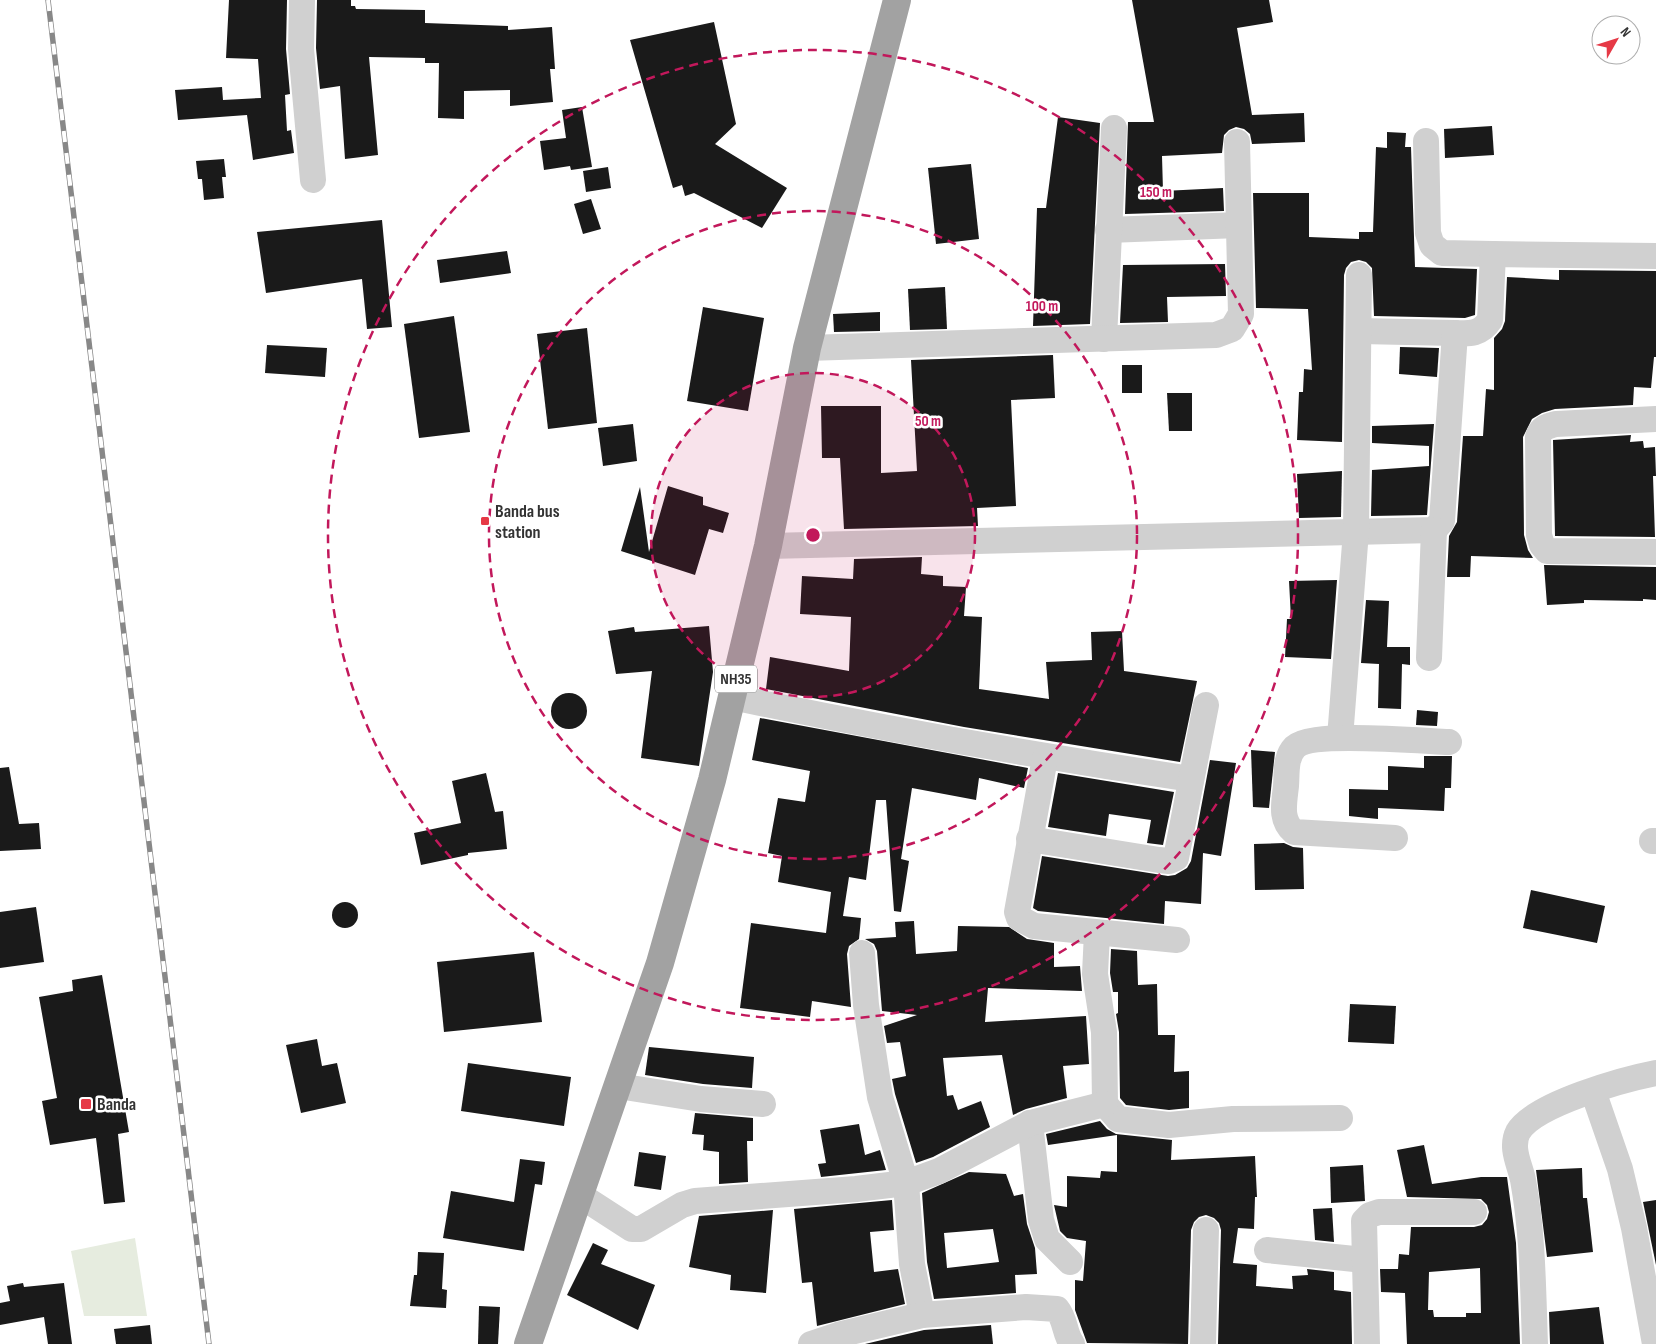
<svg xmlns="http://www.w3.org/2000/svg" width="1656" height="1344" font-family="'Sofia Sans Condensed',sans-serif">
  <rect width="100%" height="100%" fill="#fff"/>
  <polygon fill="#e6ecdf" points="135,1238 147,1316 84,1316 71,1251"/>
  <g fill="#1a1a1a" fill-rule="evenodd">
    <polygon points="229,0 287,0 286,49 290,94 285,95 287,131 291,130 294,153 253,160 247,115 178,120 175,90 222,87 223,100 261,98 258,59 226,58"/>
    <polygon points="317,0 351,0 351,6 355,6 356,9 425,10 425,23 508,26 508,30 552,27 555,69 550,69 553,102 510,106 510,90 464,91 464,119 438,118 439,63 425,63 425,58 369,57 378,155 345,159 340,86 320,89 316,48"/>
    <polygon points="1132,0 1269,0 1273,22 1237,28 1252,115 1304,113 1305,142 1252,144 1250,134 1244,129 1236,127 1229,130 1224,135 1222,153 1162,156 1163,191 1223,188 1224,211 1125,214 1128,122 1154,122"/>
    <polygon points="714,22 736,124 715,144 787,188 762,228 694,193 685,196 682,185 673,188 630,40"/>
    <polygon points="582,107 592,167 571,170 570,166 544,170 540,141 566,138 562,110"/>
    <polygon points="1058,117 1100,123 1090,324 1033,326 1037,208 1046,208"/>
    <polygon points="1492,126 1494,155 1445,158 1444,129"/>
    <polygon points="1387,132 1406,133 1405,147 1411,147 1415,267 1477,269 1475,315 1465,318 1374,316 1372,268 1366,262 1359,260 1351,262 1346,268 1344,275 1342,442 1297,440 1299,392 1303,392 1304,369 1312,370 1308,309 1256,308 1253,193 1309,193 1309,237 1359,239 1359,232 1373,232 1376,147 1387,148"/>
    <polygon points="224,159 226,177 222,177 224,198 204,200 202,179 198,179 196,161"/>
    <polygon points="971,164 979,239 936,244 928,168"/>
    <polygon points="608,167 611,188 586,192 583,171"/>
    <polygon points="591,199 601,229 583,234 574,204"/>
    <polygon points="382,220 392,327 367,329 362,279 266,293 257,232"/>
    <polygon points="507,251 511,273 440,283 437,260"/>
    <polygon points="1225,264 1226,296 1167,297 1168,322 1120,323 1123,265"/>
    <polygon points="1559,270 1656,271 1656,357 1654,357 1651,388 1634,387 1633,405 1555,409 1542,413 1532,419 1523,437 1524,535 1528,550 1533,558 1471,556 1470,577 1447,577 1449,536 1457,522 1463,436 1483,436 1486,389 1494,390 1494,338 1502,329 1505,321 1507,277 1559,280"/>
    <polygon points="945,287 947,329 910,330 908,289"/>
    <polygon points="703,307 764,318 748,411 687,401"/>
    <polygon points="880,312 880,331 834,332 833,314"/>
    <polygon points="454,316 470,432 419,438 404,324"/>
    <polygon points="587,328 597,423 548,429 537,334"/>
    <polygon points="267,345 327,348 325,377 265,373"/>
    <polygon points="1400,347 1439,348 1437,377 1399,374"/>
    <polygon points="1053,355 1055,398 1011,400 1016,506 977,508 978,526 844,529 840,458 822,458 821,406 881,406 881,473 917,471 911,360"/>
    <rect x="1122" y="365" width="20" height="28"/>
    <polygon points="1167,393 1192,393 1192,431 1169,431"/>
    <polygon points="633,424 637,461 603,466 598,428"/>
    <polygon points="1434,424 1427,515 1371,516 1372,470 1429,466 1429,446 1372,443 1372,426"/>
    <polygon points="1631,435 1630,442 1643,441 1644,448 1655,447 1656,476 1653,476 1655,537 1555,536 1553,440"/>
    <polygon points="1342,471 1341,517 1299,518 1297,474"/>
    <polygon points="668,486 703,497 703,505 729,513 723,533 709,529 695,575 621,551 640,487 649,552"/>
    <polygon points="922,557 921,574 943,576 943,586 966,587 964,616 982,617 979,689 1049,699 1046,662 1092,660 1091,632 1122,631 1124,671 1197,681 1180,762 964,727 766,689 770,657 849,671 851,617 800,614 802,576 853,579 854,559"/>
    <polygon points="1544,565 1656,567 1656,600 1643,599 1643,601 1584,600 1584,603 1547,605"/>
    <polygon points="1337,580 1331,659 1285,657 1287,619 1291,619 1289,581"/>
    <polygon points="1366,600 1389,601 1387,647 1410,647 1410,665 1402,664 1401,709 1378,708 1379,664 1361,663"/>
    <polygon points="709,626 713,672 699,766 641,758 652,671 616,674 608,631 634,627 635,632"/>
    <circle cx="569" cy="711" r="18"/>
    <polygon points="1417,710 1438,712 1437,726 1416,725"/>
    <polygon points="760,718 1028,768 1024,788 979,778 976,800 912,788 901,859 909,861 901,912 894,911 886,800 876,800 866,880 849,877 843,916 861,918 859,939 849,946 847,954 851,1007 812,1001 810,1017 740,1008 751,923 826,933 831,892 778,882 782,856 768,853 778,798 805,802 810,771 752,760"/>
    <polygon points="1251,750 1275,752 1269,808 1253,807"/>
    <polygon points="1424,756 1452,756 1451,788 1445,788 1444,811 1378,808 1378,819 1349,816 1349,789 1388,790 1388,766 1424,768"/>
    <polygon points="1210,760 1236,763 1221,856 1203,853 1201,904 1165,901 1164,924 1038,911 1033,908 1042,856 1168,876 1175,875 1187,868 1191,861"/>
    <polygon points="9,767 19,824 39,823 41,849 0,851 0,768"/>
    <polygon points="486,773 495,812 503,811 507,849 468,853 468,855 421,865 414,833 461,823 452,781"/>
    <polygon points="1058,773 1174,792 1163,845 1147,843 1151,820 1109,814 1106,836 1048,827"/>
    <polygon points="1284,843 1293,847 1303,848 1304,889 1255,890 1254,844"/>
    <polygon points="1531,890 1605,906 1597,943 1523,928"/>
    <circle cx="345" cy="915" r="13"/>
    <polygon points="36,907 44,962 0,968 0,912"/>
    <polygon points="914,921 916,954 957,951 958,926 1009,927 1027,939 1054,943 1054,967 1080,966 1082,991 988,988 985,1022 1086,1016 1089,1064 1063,1066 1067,1098 1026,1109 1013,1115 1002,1055 943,1058 947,1096 953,1095 958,1110 981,1101 990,1127 933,1157 916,1163 895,1094 892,1079 906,1076 900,1042 887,1043 884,1026 917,1015 882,1011 877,951 874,944 865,939 896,937 895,922"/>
    <polygon points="1111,949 1137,951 1138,985 1157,984 1158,1035 1175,1035 1174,1072 1189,1071 1189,1108 1169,1110 1126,1105 1120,1098 1119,1032 1116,1014 1118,1013 1118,992 1113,992 1110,973"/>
    <polygon points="534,952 542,1022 444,1032 437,962"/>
    <polygon points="102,975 129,1132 118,1134 125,1202 104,1204 96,1138 50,1145 42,1101 57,1098 39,997 73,991 72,980"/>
    <polygon points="1350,1004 1396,1006 1394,1044 1348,1042"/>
    <polygon points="317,1039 322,1066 337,1063 346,1103 301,1113 286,1045"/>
    <polygon points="649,1047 754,1057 752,1088 703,1084 645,1075"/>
    <polygon points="468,1063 571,1077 564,1126 461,1111"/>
    <polygon points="695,1113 753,1118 753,1141 747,1141 748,1182 719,1184 719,1152 703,1150 704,1135 692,1134"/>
    <polygon points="1100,1121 1107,1129 1116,1134 1172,1140 1171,1160 1255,1156 1257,1197 1255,1197 1254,1229 1238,1228 1233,1263 1257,1265 1256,1286 1293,1289 1292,1276 1308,1275 1307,1269 1334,1272 1334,1290 1351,1292 1352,1344 1218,1344 1221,1230 1219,1223 1214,1218 1206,1215 1199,1217 1194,1222 1191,1230 1188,1344 1087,1343 1075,1310 1075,1280 1083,1281 1086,1241 1067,1238 1060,1231 1054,1205 1067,1207 1067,1176 1100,1178 1101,1171 1117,1172 1117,1135 1048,1145 1046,1134"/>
    <polygon points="859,1124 865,1155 880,1150 886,1170 821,1177 818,1164 826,1163 820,1130"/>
    <path d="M1424,1145L1432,1184L1481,1177H1507L1516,1243L1520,1344H1407L1405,1293L1381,1292L1380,1269H1398L1399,1254L1409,1255L1411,1227H1474L1482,1225L1487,1219L1489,1212L1487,1205L1481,1199L1407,1197L1397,1150ZM1480,1268L1481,1313H1466V1317H1434L1433,1310H1428L1429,1272Z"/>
    <polygon points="639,1152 666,1156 661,1190 634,1186"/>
    <polygon points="520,1159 545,1162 542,1185 535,1184 524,1251 443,1238 451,1191 514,1202"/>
    <polygon points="1363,1165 1365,1201 1331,1203 1330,1167"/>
    <polygon points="1582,1168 1583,1198 1587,1198 1593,1252 1547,1257 1536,1170"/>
    <path d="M969,1172L1006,1174L1014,1196L1023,1194L1027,1224L1035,1248L1037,1274L1015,1275L1016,1293L934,1299L927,1262L922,1193ZM993,1229L999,1262L947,1268L944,1233Z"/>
    <polygon points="892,1200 894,1230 870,1232 874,1272 898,1269 905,1304 817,1326 812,1282 802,1283 794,1209"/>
    <polygon points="1656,1200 1656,1265 1643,1202"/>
    <polygon points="1332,1208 1334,1242 1315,1240 1313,1209"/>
    <polygon points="773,1210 766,1293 730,1290 731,1275 689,1267 699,1216"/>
    <polygon points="593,1243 608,1250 601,1264 655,1285 638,1330 567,1295"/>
    <polygon points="418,1252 444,1253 442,1289 447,1290 446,1308 410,1306 414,1275 417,1275"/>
    <polygon points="23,1283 24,1287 64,1283 72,1344 48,1344 44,1317 0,1325 0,1303 10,1301 7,1286"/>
    <polygon points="479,1306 500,1307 498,1344 478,1344"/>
    <polygon points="1599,1307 1604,1344 1550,1344 1549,1312"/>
    <polygon points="150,1325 152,1344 116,1344 114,1329"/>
    <polygon points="991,1325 993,1344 865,1344 924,1330"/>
  </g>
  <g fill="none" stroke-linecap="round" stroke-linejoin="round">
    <g stroke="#d0d0d0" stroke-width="26">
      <polyline points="302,0 301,49 313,180"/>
      <polyline points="1426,141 1428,233 1432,245 1442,253 1493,254"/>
      <polyline points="1108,230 1239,225"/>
      <polyline points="1360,331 1455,333"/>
      <polyline points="1104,339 1114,128"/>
      <polyline points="807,348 1216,335 1232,329 1241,314 1237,142"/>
      <path d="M1656,419L1556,424C1547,426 1541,428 1538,437L1539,535L1542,545L1547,551L1656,552"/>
      <path d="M768,546L1434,530L1442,521L1455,333C1470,334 1481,334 1490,320L1493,254L1656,256"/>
      <polyline points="1429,658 1434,530"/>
      <path d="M732,697C885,729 1037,756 1191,779"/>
      <polyline points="1340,738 1356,531 1359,275"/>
      <polyline points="1045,758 1017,912 1019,918 1034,926 1177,940"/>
      <path d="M1395,838L1294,832C1280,820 1284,804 1286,786C1287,773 1285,757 1295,747C1311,731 1422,741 1449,742"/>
      <polyline points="1029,839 1159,860 1169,861 1176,858 1206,705"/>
      <polyline points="1652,841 1656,841"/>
      <polyline points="1097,933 1095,974 1104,1032 1105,1104 1118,1119 1169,1125 1233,1119 1340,1118"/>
      <polyline points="862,953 866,1005 880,1097 906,1183 912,1264 922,1315"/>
      <polyline points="618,1086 701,1099 763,1104"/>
      <polyline points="1593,1091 1620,1169 1634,1228 1655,1344"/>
      <polyline points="1030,1123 1041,1220 1047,1239 1070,1262"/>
      <polyline points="581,1196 632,1229 641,1229 682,1205 695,1201 856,1189 906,1183 939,1171 1030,1123 1105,1104"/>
      <polyline points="1267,1250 1364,1260"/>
      <path d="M811,1344L838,1335L922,1315L1026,1307L1057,1309C1066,1320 1064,1333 1072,1344"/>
      <polyline points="1203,1344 1206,1230"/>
      <polyline points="1367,1344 1364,1221 1370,1215 1379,1212 1474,1212"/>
      <path d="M1535,1344C1533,1290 1533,1234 1523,1180C1520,1165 1510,1148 1518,1132C1534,1104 1625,1079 1656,1073"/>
    </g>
    <polyline stroke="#a2a2a2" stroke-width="28" points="528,1344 660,963 712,780 768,546 807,348 897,0"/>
    <g stroke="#888" stroke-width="5.5">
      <polyline id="rail" points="48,0 209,1344"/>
    </g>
    <use href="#rail" stroke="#fff" stroke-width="4" stroke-dasharray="11" stroke-linecap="butt"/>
  </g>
  <circle cx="813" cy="535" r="162" fill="#c2185b" fill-opacity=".12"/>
  <g fill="none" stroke="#c2185b" stroke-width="2.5" stroke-dasharray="9 6">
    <circle cx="813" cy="535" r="162"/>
    <circle cx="813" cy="535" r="324"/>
    <circle cx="813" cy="535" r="485"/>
  </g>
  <g fill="#e63946" stroke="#fff" stroke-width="2">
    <rect x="480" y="516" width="10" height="10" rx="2.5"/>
    <rect x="80" y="1098" width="12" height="12" rx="2.5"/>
  </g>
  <g text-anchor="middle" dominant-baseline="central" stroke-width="5" stroke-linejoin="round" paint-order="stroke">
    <rect fill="#fff" stroke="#707070" stroke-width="1" x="715" y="665.5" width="42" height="27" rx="4"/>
    <g font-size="16" font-weight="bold" fill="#333">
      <text x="736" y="679">NH35</text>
    </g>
    <g font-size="18" font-weight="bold" fill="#333" stroke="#fff" text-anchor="start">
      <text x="495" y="511">Banda bus<tspan x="495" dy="21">station</tspan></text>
      <text x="97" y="1104">Banda</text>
    </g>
  </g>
  <circle cx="813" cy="535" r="8" fill="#c2185b" stroke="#fff" stroke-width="2.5"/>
  <g font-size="15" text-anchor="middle" font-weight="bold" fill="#c2185b" stroke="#fff" stroke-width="5" stroke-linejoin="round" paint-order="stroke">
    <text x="1156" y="197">150 m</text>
    <text x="1042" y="311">100 m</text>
    <text x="928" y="426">50 m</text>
  </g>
  <g transform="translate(1616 40) rotate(51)"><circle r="24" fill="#ffffff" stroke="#adadad"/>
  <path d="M0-4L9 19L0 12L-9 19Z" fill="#e63946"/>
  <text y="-8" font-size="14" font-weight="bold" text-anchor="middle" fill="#333333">N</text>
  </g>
</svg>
